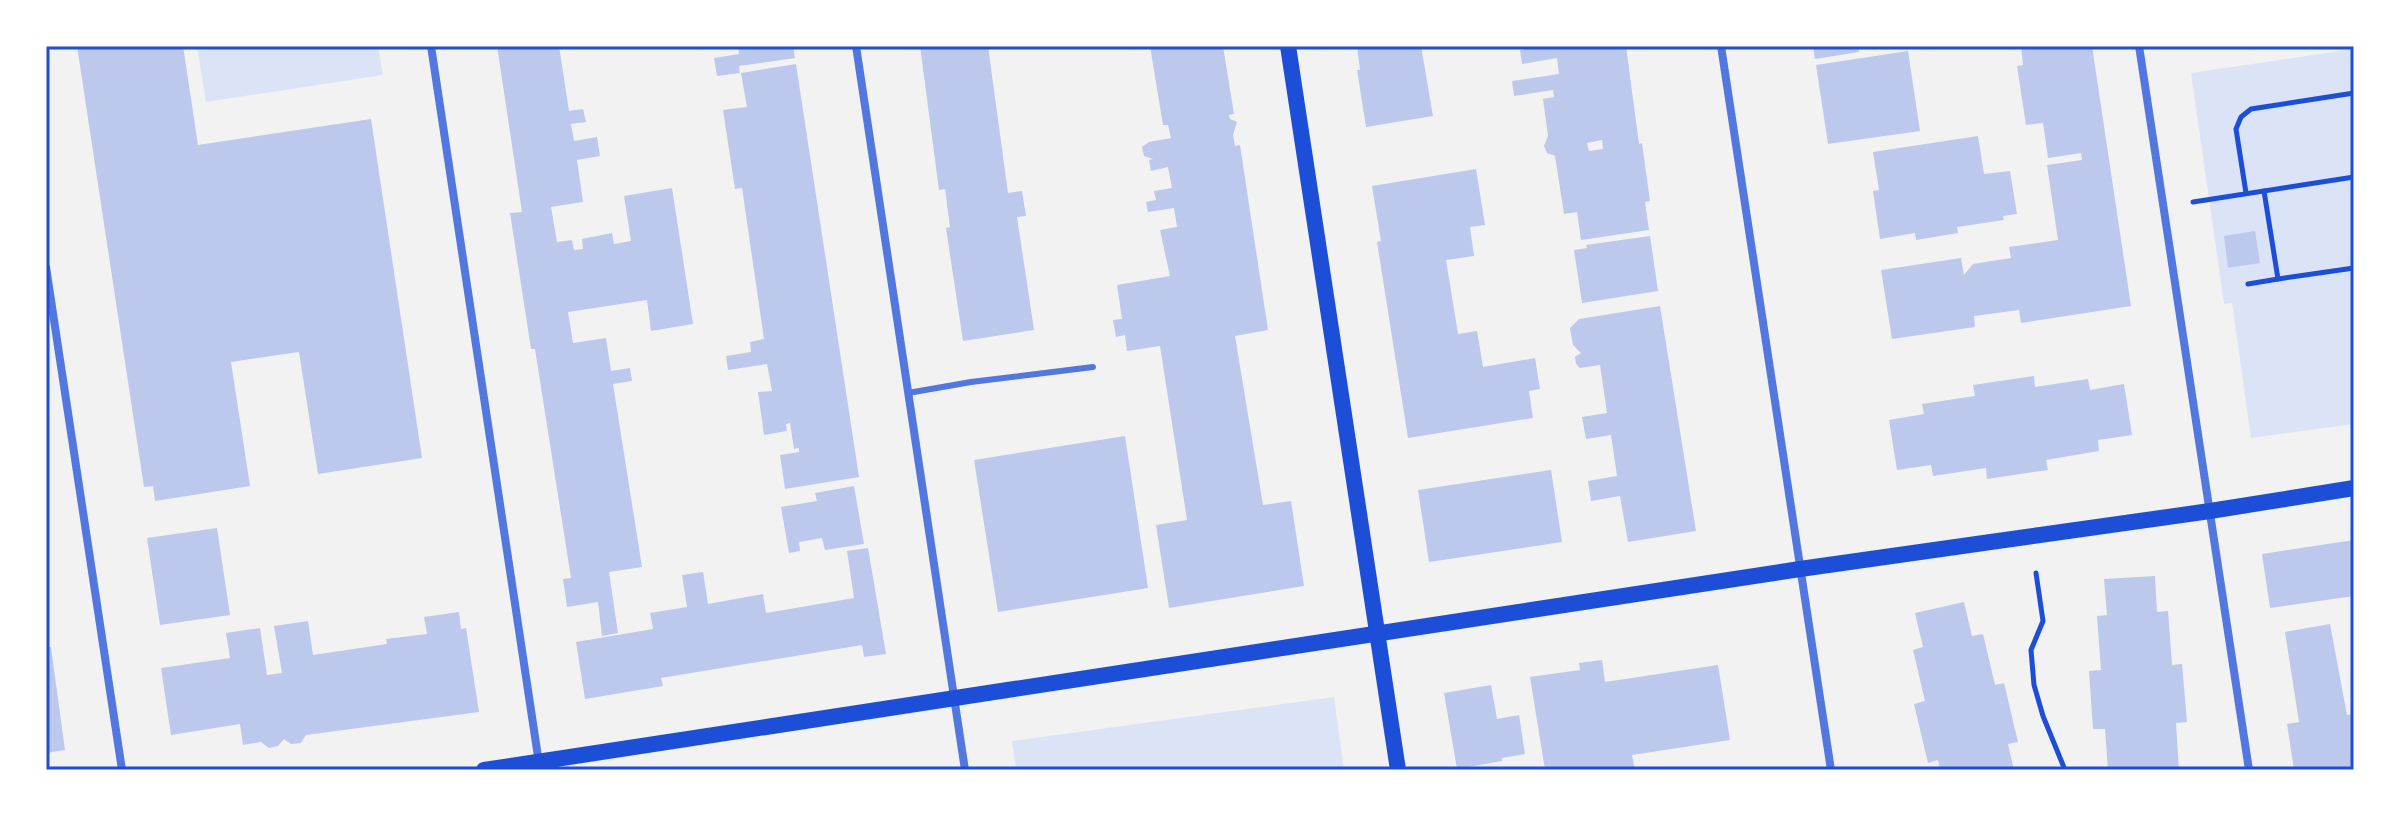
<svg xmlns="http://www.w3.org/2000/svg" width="2400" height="816" font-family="Inter,sans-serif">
  <rect width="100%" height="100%" fill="#f2f2f2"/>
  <g fill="#dbe4f7">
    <polygon points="197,46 378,46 383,75 206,102"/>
    <polygon points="2354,49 2354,424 2251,438 2232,303 2224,304 2191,73"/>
    <polygon points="1334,697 1344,770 1016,770 1012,741"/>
  </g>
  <g fill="#bdc9ec" fill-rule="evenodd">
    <polygon points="77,46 183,46 198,145 371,119 422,458 318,474 299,352 231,362 250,486 155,501 153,486 144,487"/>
    <polygon points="497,46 559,46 569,111 583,109 586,122 571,124 574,141 597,137 600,156 577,160 583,202 551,207 557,242 572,240 574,250 583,249 582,239 612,233 614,244 631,241 624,196 672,188 693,324 651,331 647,300 568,312 573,343 606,338 611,371 630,368 632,381 613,384 642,567 609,572 618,633 602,636 598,602 567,607 563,579 571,578 535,349 531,349 510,213 522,212"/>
    <polygon points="738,46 793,46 795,58 739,66 740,73 717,76 714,58 739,54"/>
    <polygon points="920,46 988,46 1008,193 1022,191 1026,216 1017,217 1034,330 963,341 946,228 950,227 945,189 939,190"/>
    <polygon points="1150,46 1223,46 1234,114 1229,115 1230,119 1237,122 1233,135 1235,146 1240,145 1268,330 1235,336 1263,505 1291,501 1304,586 1169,608 1156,525 1187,520 1160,346 1127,351 1125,335 1116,337 1113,320 1122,319 1117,285 1170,276 1160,230 1177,227 1174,208 1148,212 1146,202 1156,200 1154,191 1172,188 1168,167 1151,171 1149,160 1153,159 1144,156 1142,147 1149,142 1171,138 1168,125 1163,125"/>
    <polygon points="1357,46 1421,46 1433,116 1366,127 1357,70 1360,70"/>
    <path d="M1546,46H1626L1639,144L1642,143L1650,201L1645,202L1649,230L1581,240L1577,212L1564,214L1555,156L1547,153L1544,146L1548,136L1543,99L1554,97L1553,90L1514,96L1512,81L1559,74L1557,58L1522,64L1520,50ZM1602,140L1603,149L1589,151L1587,143Z"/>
    <polygon points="1813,46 1858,46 1859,52 1815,59"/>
    <polygon points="2021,46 2092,46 2131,306 2021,323 2019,310 1974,316 1975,327 1892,339 1881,270 1961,258 1964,275 1973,264 2011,258 2009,247 2058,240 2047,165 2082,160 2081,153 2048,158 2043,123 2026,125 2017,66 2023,65"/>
    <polygon points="1908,51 1920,131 1828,144 1816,65"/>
    <polygon points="796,64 859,477 785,489 780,455 799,452 799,448 794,449 790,423 786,424 787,431 764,435 758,392 772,391 767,364 728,370 726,356 751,352 750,342 764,339 742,188 735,189 723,110 747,107 741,73"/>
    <polygon points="1978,136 1984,174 2010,171 2017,214 2003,216 2004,220 1957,227 1958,233 1916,240 1915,233 1880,239 1873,191 1879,190 1873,152"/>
    <polygon points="1476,169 1485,225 1470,227 1474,256 1446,260 1458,334 1477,331 1483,367 1535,358 1540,389 1529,391 1533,418 1408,438 1377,242 1381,241 1372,186"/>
    <polygon points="2255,231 2260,263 2228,268 2224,236"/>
    <polygon points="1650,236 1658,291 1582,303 1574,250 1587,248 1586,245"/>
    <polygon points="1660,306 1696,531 1628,542 1620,496 1591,501 1588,481 1617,476 1611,435 1586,439 1582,417 1607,413 1600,365 1580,368 1576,364 1575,357 1581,353 1573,345 1570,328 1579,319"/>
    <polygon points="2034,376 2035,387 2088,379 2090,390 2124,384 2132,435 2098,440 2099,451 2046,460 2048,470 1987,479 1986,468 1933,476 1931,465 1897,470 1889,420 1924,414 1922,404 1975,396 1973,385"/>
    <polygon points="1125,436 1148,588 998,612 974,460"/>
    <polygon points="1551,470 1562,542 1429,562 1418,490"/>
    <polygon points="854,486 864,544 825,550 822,538 799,542 800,551 789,553 781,507 817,501 815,493"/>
    <polygon points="217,528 230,615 160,625 147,538"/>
    <polygon points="2354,540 2354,596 2270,608 2262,554"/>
    <polygon points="868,548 886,654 864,657 862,645 661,678 663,686 585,699 576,642 653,629 650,613 687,607 682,575 703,572 708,604 763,594 766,613 854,598 847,551"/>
    <polygon points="2155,576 2157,612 2168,611 2172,665 2182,664 2187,722 2176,723 2179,770 2108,770 2105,729 2093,729 2089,671 2101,670 2097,616 2107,615 2104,579"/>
    <polygon points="1964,602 1972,636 1983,634 1995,685 2004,683 2018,742 2008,744 2014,770 1940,770 1938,760 1928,763 1914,704 1925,701 1913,650 1923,647 1915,613"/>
    <polygon points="459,612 461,629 466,628 479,712 306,735 301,743 291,744 284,739 278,746 269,748 261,742 243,745 240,724 171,735 161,668 230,658 226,633 260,628 267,675 282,673 274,626 308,621 313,655 387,644 386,639 427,634 424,617"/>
    <polygon points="2330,624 2347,715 2354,714 2354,770 2294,770 2287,724 2299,722 2285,632"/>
    <polygon points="46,647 51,647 65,750 46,753"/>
    <polygon points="1602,660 1605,682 1718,665 1730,740 1632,755 1635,770 1545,770 1530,677 1580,670 1579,663"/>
    <polygon points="1491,685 1497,719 1519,715 1525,754 1502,758 1502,761 1457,769 1444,693"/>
  </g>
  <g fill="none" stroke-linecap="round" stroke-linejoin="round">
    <g stroke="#1d4ed8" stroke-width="5">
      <polyline points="2264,191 2278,279 2354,268"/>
      <polyline points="2246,193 2236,129 2241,117 2251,109 2354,93"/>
      <polyline points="2193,202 2354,177"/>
      <polyline points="2248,284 2278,279"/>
      <polyline points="2036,573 2043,621 2031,650 2034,685 2043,716 2065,770"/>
    </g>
    <polyline stroke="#5277de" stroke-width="6" points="908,393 971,382 1093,367"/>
    <g stroke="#5277de" stroke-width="8">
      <polyline points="431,46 540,770"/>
      <polyline points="856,46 965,770"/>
      <polyline points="1721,46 1831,770"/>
      <polyline points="2139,46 2249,770"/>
      <polyline points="46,267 122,770"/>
    </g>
    <g stroke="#1d4ed8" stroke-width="16">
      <polyline points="1288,46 1398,770"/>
      <polyline points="484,770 1800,569 2210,511 2354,488"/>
    </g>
  </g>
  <rect width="2400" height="816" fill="none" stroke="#ffffff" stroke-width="96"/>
  <rect x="48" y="48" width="2304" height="720" fill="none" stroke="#1d4ed8" stroke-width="3"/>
</svg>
